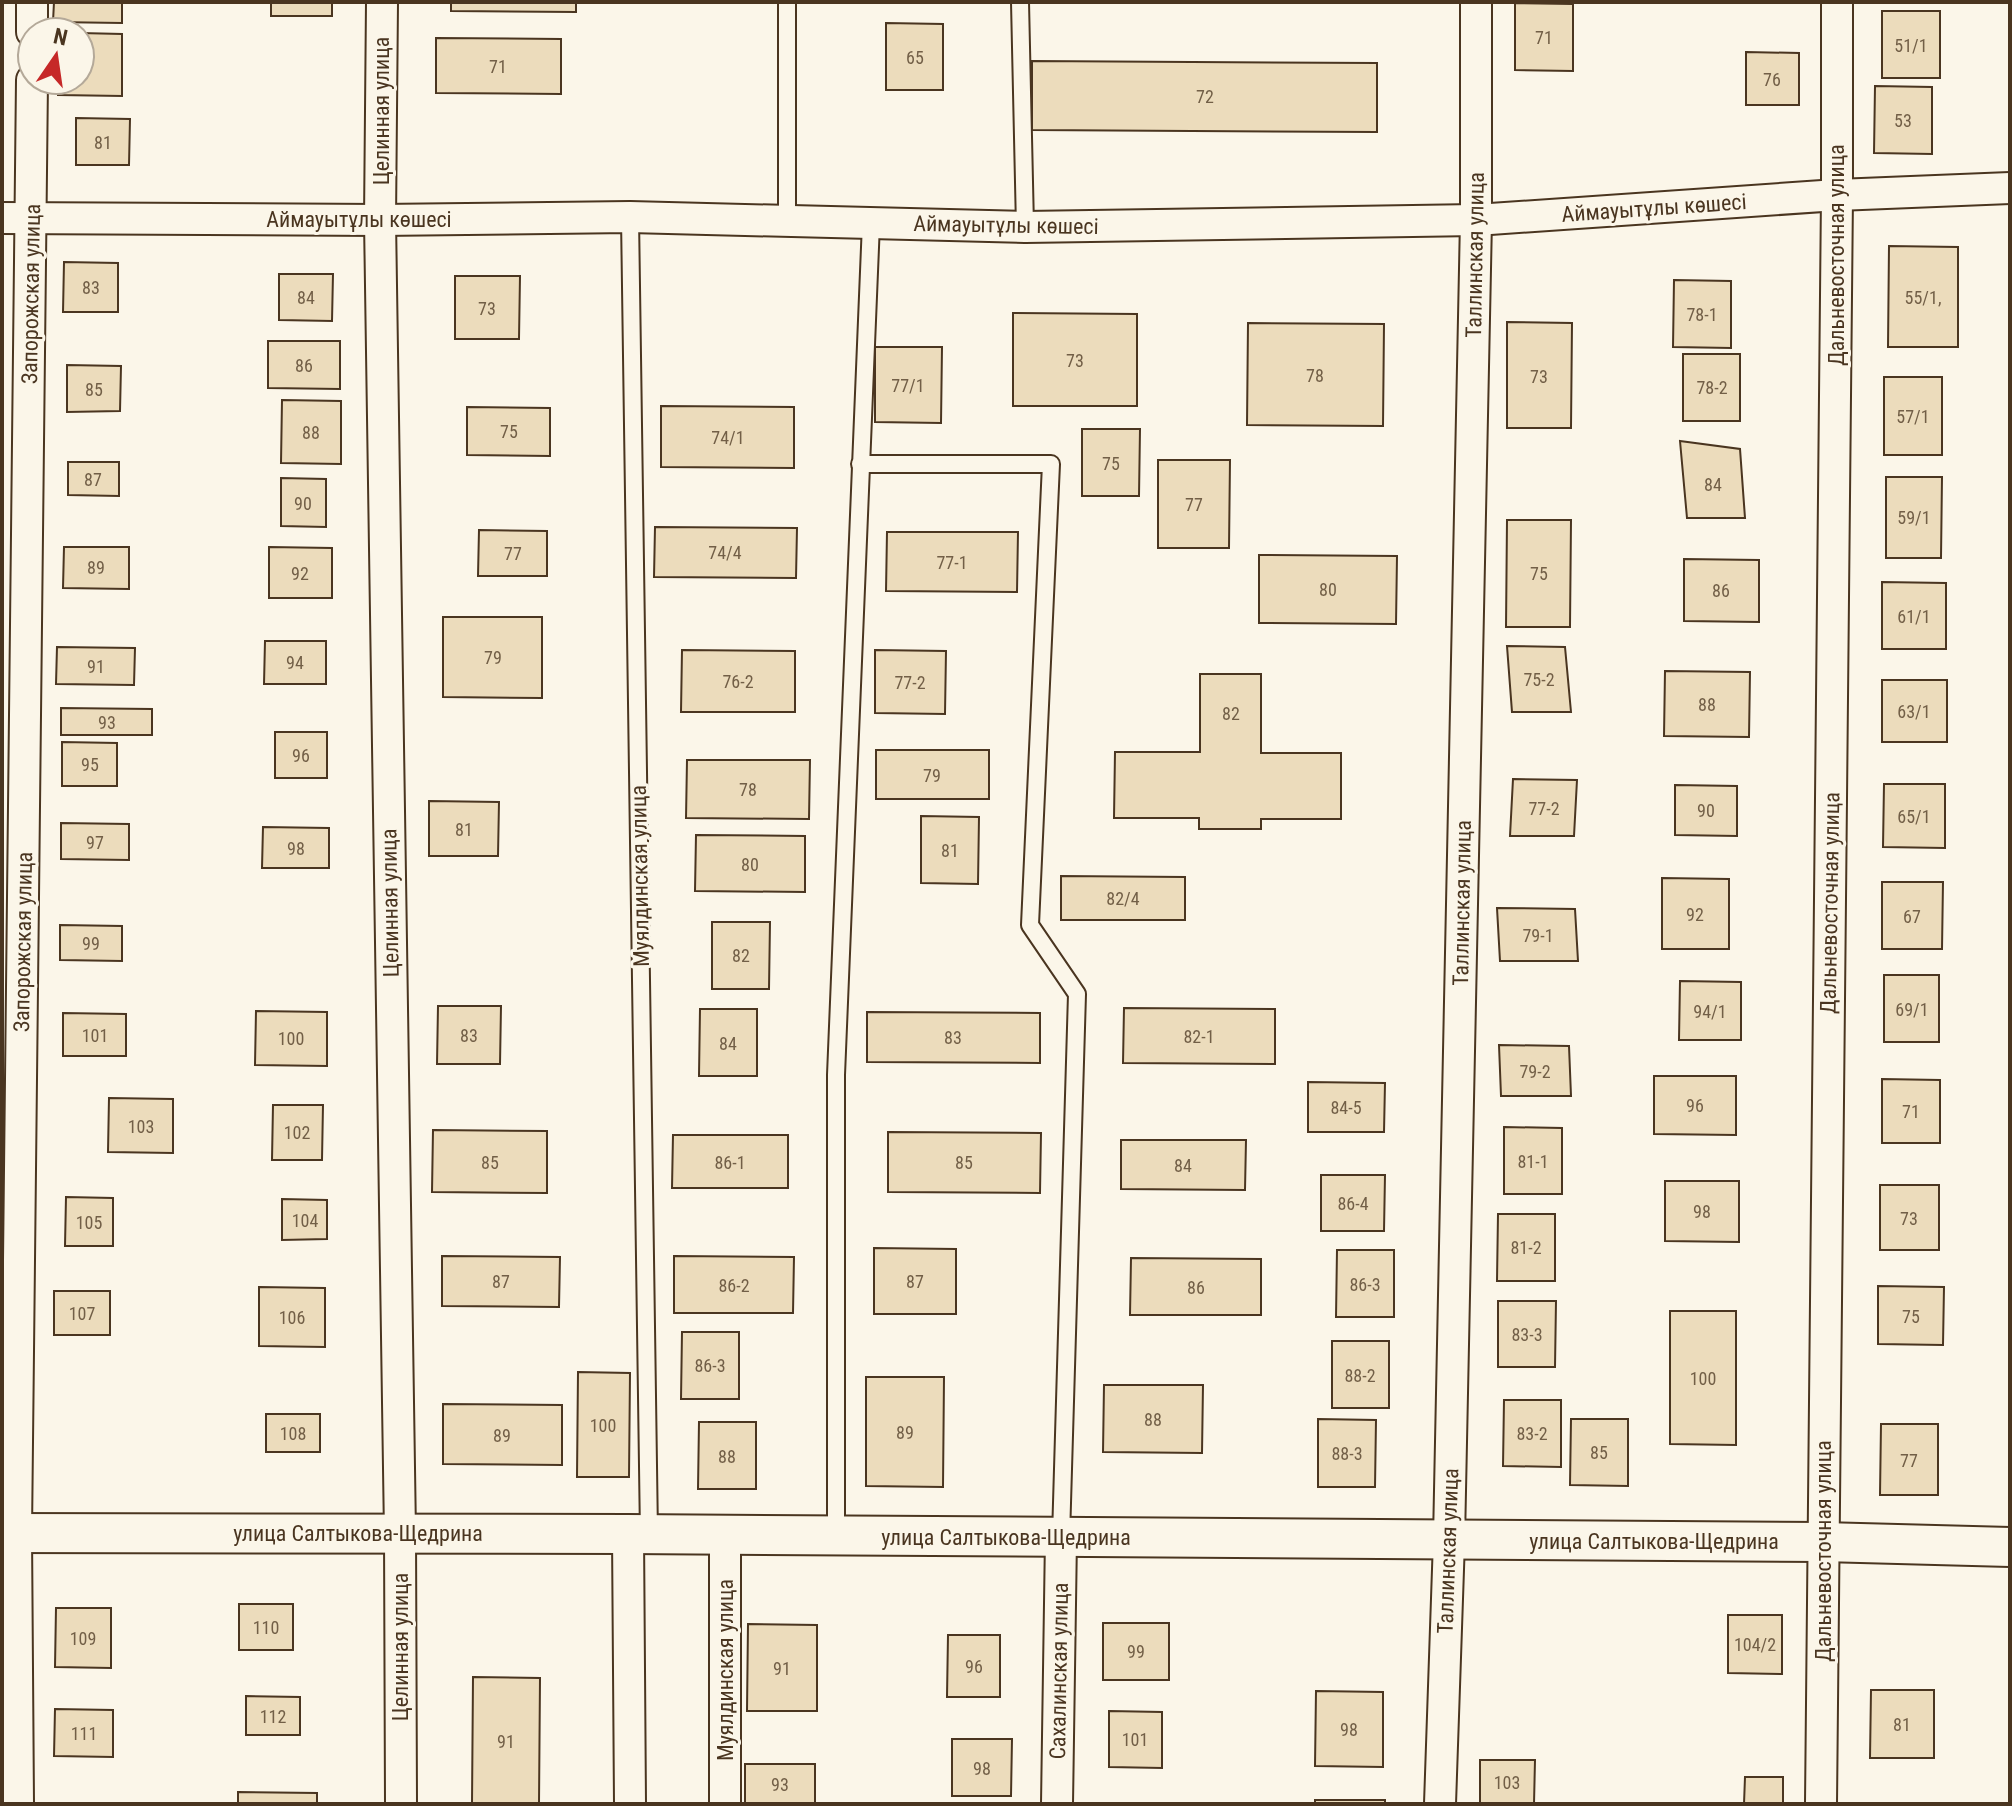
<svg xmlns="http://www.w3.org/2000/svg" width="2012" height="1806" font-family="'Roboto Condensed',sans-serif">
  <rect width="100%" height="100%" fill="#fbf6e9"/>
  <g fill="#ecdcbc" stroke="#4a3520" stroke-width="2">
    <polygon points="54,2 122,2 122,23 53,22"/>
    <rect x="271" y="2" width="61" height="14"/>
    <polygon points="451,2 576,2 576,12 451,11"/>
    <polygon points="1515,3 1573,4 1573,71 1515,70"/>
    <rect x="1882" y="11" width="58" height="67"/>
    <polygon points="886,23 943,24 943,90 886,90"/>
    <polygon points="80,33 122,34 122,96 58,95 58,80 80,80"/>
    <polygon points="436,38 561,39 561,94 436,93"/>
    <polygon points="1746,52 1799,53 1799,105 1746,105"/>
    <polygon points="1032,61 1377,63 1377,132 1032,130"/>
    <polygon points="1875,86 1932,87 1932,154 1874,153"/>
    <polygon points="76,118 130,119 129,165 76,165"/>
    <polygon points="1889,246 1958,247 1958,347 1888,347"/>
    <polygon points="64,262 118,263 118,312 63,312"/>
    <polygon points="279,274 333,274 332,321 279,320"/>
    <polygon points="455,276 520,276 519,339 455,339"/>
    <polygon points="1674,280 1731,281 1731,348 1673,347"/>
    <polygon points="1013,313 1137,314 1137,406 1013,406"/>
    <polygon points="1507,322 1572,323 1571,428 1507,428"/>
    <polygon points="1248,323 1384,324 1383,426 1247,425"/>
    <polygon points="268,341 340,341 340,389 268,388"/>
    <polygon points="875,347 942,347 941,423 875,422"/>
    <rect x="1683" y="354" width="57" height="67"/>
    <polygon points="67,365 121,366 120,411 67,412"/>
    <rect x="1884" y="377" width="58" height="78"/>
    <polygon points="282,400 341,401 341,464 281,463"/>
    <polygon points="661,406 794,407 794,468 661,467"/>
    <polygon points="467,407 550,408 550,456 467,455"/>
    <polygon points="1082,429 1140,429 1139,496 1082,496"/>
    <polygon points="1680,441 1740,449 1745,518 1687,518"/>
    <polygon points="1158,460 1230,460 1229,548 1158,548"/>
    <polygon points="68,462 119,462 119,496 68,495"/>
    <polygon points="1886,477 1942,477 1941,558 1886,558"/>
    <polygon points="281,478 326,479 326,527 281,526"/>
    <polygon points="1507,520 1571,520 1570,627 1506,627"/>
    <polygon points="655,527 797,528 796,578 654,577"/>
    <polygon points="479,530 547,531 547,576 478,576"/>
    <polygon points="887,532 1018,532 1017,592 886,591"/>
    <polygon points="64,547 129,547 129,589 63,588"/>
    <polygon points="269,547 332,548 332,598 269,598"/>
    <polygon points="1259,555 1397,556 1396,624 1259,623"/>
    <polygon points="1684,559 1759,560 1759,622 1684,621"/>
    <polygon points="1882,582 1946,583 1946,649 1882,649"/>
    <polygon points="443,617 542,617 542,698 443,697"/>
    <polygon points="265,641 326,641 326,684 264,684"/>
    <polygon points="1507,646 1565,647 1571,712 1512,712"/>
    <polygon points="57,647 135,648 134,685 56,684"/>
    <polygon points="682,650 795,651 795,712 681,712"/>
    <polygon points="875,650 946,651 945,714 875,713"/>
    <polygon points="1665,671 1750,672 1749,737 1664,736"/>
    <polygon points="1200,674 1261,674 1261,753 1341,753 1341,819 1261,819 1261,829 1199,829 1199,818 1114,818 1115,752 1200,752"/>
    <rect x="1882" y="680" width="65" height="62"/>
    <polygon points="61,708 152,709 152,735 61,735"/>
    <rect x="275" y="732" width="52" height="46"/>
    <polygon points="62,742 117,743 117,786 62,786"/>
    <rect x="876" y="750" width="113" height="49"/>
    <polygon points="687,760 810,760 809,819 686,818"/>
    <polygon points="1513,779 1577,780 1574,836 1510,836"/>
    <polygon points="1884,784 1945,784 1945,848 1883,847"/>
    <polygon points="1675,785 1737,786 1737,836 1675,835"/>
    <polygon points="429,801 499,802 498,856 429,856"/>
    <polygon points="921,816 979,817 978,884 921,883"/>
    <polygon points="61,823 129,824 129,860 61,859"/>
    <polygon points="263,827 329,828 329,868 262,868"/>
    <polygon points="696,835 805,836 805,892 695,891"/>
    <polygon points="1061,876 1185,877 1185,920 1061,920"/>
    <polygon points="1662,878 1729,879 1729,949 1662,949"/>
    <polygon points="1882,882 1943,882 1942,949 1882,949"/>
    <polygon points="1497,908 1575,909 1578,961 1500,961"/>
    <polygon points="712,922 770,922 769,989 712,989"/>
    <polygon points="60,925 122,926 122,961 60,960"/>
    <rect x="1884" y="975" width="55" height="67"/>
    <polygon points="1680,981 1741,982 1741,1040 1679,1040"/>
    <polygon points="438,1006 501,1006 500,1064 437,1064"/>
    <polygon points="1124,1008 1275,1009 1275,1064 1123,1063"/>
    <polygon points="700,1009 757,1009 757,1076 699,1076"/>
    <polygon points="256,1011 327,1012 327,1066 255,1065"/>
    <polygon points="867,1012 1040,1013 1040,1063 867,1062"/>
    <polygon points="63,1013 126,1014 126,1056 63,1056"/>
    <polygon points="1499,1045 1569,1046 1571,1096 1501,1096"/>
    <polygon points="1654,1076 1736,1076 1736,1135 1654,1134"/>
    <polygon points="1882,1079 1940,1080 1940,1143 1882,1143"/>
    <polygon points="1308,1082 1385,1083 1384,1132 1308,1132"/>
    <polygon points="109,1098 173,1099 173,1153 108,1152"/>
    <polygon points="273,1105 323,1105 322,1160 272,1160"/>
    <polygon points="1504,1127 1562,1128 1562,1194 1504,1194"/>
    <polygon points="433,1130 547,1131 547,1193 432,1192"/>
    <polygon points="888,1132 1041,1133 1040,1193 888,1192"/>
    <polygon points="673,1135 788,1135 788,1188 672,1188"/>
    <polygon points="1121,1140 1246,1140 1245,1190 1121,1189"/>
    <polygon points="1321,1175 1385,1175 1384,1231 1321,1231"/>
    <polygon points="1665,1181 1739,1181 1739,1242 1665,1241"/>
    <rect x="1880" y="1185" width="59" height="65"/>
    <polygon points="66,1197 113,1198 113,1246 65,1246"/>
    <polygon points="282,1199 327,1200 327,1239 282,1240"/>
    <polygon points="1498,1214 1555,1214 1555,1281 1497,1281"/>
    <polygon points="874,1248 956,1249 956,1314 874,1314"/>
    <polygon points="1337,1250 1394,1250 1394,1317 1336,1317"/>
    <polygon points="442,1256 560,1257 559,1307 442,1306"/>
    <polygon points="674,1256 794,1257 793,1313 674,1313"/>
    <polygon points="1131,1258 1261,1259 1261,1315 1130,1315"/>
    <polygon points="1878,1286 1944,1287 1943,1345 1878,1344"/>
    <polygon points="259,1287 325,1288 325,1347 259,1346"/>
    <rect x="54" y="1291" width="56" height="44"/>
    <polygon points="1498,1301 1556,1301 1555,1367 1498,1367"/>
    <polygon points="1670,1311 1736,1311 1736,1445 1670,1444"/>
    <polygon points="682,1332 739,1332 739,1399 681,1399"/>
    <rect x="1332" y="1341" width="57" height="67"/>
    <polygon points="578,1372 630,1373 629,1477 577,1477"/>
    <polygon points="866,1377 944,1377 943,1487 866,1486"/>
    <polygon points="1104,1385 1203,1385 1202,1453 1103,1452"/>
    <polygon points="1504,1400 1561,1400 1561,1467 1503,1466"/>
    <polygon points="443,1404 562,1405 562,1465 443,1464"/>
    <rect x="266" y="1414" width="54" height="38"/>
    <polygon points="1318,1419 1376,1420 1375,1487 1318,1487"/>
    <polygon points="1571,1419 1628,1419 1628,1486 1570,1485"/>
    <polygon points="699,1422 756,1422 756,1489 698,1489"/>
    <polygon points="1881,1424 1938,1424 1938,1495 1880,1495"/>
    <rect x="239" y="1604" width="54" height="46"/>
    <polygon points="56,1608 111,1608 111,1668 55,1667"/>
    <polygon points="1728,1615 1782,1615 1782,1674 1728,1673"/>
    <rect x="1103" y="1623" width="66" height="57"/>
    <polygon points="748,1624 817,1625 817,1711 747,1711"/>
    <polygon points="948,1635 1000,1635 1000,1697 947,1697"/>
    <polygon points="473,1677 540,1678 539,1804 472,1804"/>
    <polygon points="1871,1690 1934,1690 1934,1758 1870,1758"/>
    <polygon points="1316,1691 1383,1692 1383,1767 1315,1766"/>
    <polygon points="246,1696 300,1697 300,1735 246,1735"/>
    <polygon points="55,1709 113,1710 113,1757 54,1756"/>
    <polygon points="1109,1711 1162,1712 1162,1768 1109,1767"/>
    <polygon points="952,1739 1012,1739 1011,1796 952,1796"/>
    <polygon points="1480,1760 1535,1760 1534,1804 1480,1804"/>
    <rect x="745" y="1764" width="70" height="40"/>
    <polygon points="1745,1777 1783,1777 1783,1804 1744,1804"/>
    <polygon points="238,1792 317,1793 317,1804 238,1804"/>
    <rect x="1315" y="1800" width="70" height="4"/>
  </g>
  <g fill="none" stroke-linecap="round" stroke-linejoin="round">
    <g stroke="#4a3520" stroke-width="20">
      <g id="service">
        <polyline points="1020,2 1025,227"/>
        <polyline points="630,217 649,1535"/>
        <polyline points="787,222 787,2"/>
        <polyline points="860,464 1051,464 1030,925 1077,994 1061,1537"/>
        <polyline points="836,1536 836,1075 871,223"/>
      </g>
    </g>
    <g stroke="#4a3520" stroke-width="34">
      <g id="minor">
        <polyline points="382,2 380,220 400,1533 401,1804"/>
        <polyline points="32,32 32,2"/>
        <polyline points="2,218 380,220 630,217 1025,227 1476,220 1837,195 2010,188"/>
        <polyline points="628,1534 630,1804"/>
        <polyline points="725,1535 725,1804"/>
        <polyline points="18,1804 16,1533 32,80"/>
        <polyline points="1057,1804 1061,1537"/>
        <polyline points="1440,1804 1449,1540 1476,220 1476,2"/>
        <polyline points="1821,1804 1837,195 1837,2"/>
      </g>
    </g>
    <g stroke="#4a3520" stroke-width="42">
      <polyline id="tertiary" points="2,1533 628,1534 1823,1542 2010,1547"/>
    </g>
    <use href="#service" stroke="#fbf6e9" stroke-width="16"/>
    <use href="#minor" stroke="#fbf6e9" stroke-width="30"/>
    <use href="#tertiary" stroke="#fbf6e9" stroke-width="38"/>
  </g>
  <g text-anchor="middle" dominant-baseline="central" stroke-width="6" stroke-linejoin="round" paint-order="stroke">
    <g font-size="18" fill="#725f47">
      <text x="1544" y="37">71</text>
      <text x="1911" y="45">51/1</text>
      <text x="915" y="57">65</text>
      <text x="498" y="66">71</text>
      <text x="1772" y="79">76</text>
      <text x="1205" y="96">72</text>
      <text x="1903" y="120">53</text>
      <text x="103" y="142">81</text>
      <text x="91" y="287">83</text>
      <text x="306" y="297">84</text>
      <text x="1923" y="297">55/1,</text>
      <text x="487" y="308">73</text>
      <text x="1702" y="314">78-1</text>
      <text x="1075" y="360">73</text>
      <text x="304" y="365">86</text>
      <text x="1315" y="375">78</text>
      <text x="1539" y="376">73</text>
      <text x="908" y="385">77/1</text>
      <text x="1712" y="387">78-2</text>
      <text x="94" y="389">85</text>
      <text x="1913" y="416">57/1</text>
      <text x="509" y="431">75</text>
      <text x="311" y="432">88</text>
      <text x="728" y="437">74/1</text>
      <text x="1111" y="463">75</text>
      <text x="93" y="479">87</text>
      <text x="1713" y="484">84</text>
      <text x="303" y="503">90</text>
      <text x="1194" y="504">77</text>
      <text x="1914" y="517">59/1</text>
      <text x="725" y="552">74/4</text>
      <text x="513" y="553">77</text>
      <text x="952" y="562">77-1</text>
      <text x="96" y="567">89</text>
      <text x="300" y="573">92</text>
      <text x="1539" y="573">75</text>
      <text x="1328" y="589">80</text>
      <text x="1721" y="590">86</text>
      <text x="1914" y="616">61/1</text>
      <text x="493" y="657">79</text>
      <text x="295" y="662">94</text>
      <text x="96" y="666">91</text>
      <text x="1539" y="679">75-2</text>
      <text x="738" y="681">76-2</text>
      <text x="910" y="682">77-2</text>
      <text x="1707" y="704">88</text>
      <text x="1914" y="711">63/1</text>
      <text x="1231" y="713">82</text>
      <text x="107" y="722">93</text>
      <text x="301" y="755">96</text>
      <text x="90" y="764">95</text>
      <text x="932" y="775">79</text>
      <text x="748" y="789">78</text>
      <text x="1544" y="808">77-2</text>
      <text x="1706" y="810">90</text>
      <text x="1914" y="816">65/1</text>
      <text x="464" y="829">81</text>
      <text x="95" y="842">97</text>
      <text x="296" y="848">98</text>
      <text x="950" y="850">81</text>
      <text x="750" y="864">80</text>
      <text x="1123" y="898">82/4</text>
      <text x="1695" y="914">92</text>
      <text x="1912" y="916">67</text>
      <text x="1538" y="935">79-1</text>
      <text x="91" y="943">99</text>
      <text x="741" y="955">82</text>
      <text x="1912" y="1009">69/1</text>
      <text x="1710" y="1011">94/1</text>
      <text x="95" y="1035">101</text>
      <text x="469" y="1035">83</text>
      <text x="1199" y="1036">82-1</text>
      <text x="953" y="1037">83</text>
      <text x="291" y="1038">100</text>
      <text x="728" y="1043">84</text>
      <text x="1535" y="1071">79-2</text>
      <text x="1695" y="1105">96</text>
      <text x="1346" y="1107">84-5</text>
      <text x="1911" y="1111">71</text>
      <text x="141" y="1126">103</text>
      <text x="297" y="1132">102</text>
      <text x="1533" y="1161">81-1</text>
      <text x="490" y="1162">85</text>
      <text x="730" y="1162">86-1</text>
      <text x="964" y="1162">85</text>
      <text x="1183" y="1165">84</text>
      <text x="1353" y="1203">86-4</text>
      <text x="1702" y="1211">98</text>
      <text x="1909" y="1218">73</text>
      <text x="305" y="1220">104</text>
      <text x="89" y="1222">105</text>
      <text x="1526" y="1247">81-2</text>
      <text x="501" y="1281">87</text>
      <text x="915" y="1281">87</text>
      <text x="1365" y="1284">86-3</text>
      <text x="734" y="1285">86-2</text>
      <text x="1196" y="1287">86</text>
      <text x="82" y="1313">107</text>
      <text x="1911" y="1316">75</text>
      <text x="292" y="1317">106</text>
      <text x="1527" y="1334">83-3</text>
      <text x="710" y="1365">86-3</text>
      <text x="1360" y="1375">88-2</text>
      <text x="1703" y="1378">100</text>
      <text x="1153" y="1419">88</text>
      <text x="603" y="1425">100</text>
      <text x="905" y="1432">89</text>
      <text x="293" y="1433">108</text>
      <text x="1532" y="1433">83-2</text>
      <text x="502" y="1435">89</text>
      <text x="1599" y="1452">85</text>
      <text x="1347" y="1453">88-3</text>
      <text x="727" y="1456">88</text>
      <text x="1909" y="1460">77</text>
      <text x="266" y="1627">110</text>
      <text x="83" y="1638">109</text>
      <text x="1755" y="1644">104/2</text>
      <text x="1136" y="1651">99</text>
      <text x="974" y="1666">96</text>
      <text x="782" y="1668">91</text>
      <text x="273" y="1716">112</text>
      <text x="1902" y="1724">81</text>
      <text x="1349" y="1729">98</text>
      <text x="84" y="1733">111</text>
      <text x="1135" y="1739">101</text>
      <text x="506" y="1741">91</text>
      <text x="982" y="1768">98</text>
      <text x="1507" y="1782">103</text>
      <text x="780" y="1784">93</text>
    </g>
    <g font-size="22" fill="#4a3520" stroke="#fbf6e9">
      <text transform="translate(381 111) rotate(-90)">Целинная улица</text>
      <text transform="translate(1654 208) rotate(-4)">Аймауытұлы көшесі</text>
      <text x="359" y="219">Аймауытұлы көшесі</text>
      <text transform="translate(1006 225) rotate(1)">Аймауытұлы көшесі</text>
      <text transform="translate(1475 255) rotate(-89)">Таллинская улица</text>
      <text transform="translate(1836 255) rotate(-90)">Дальневосточная улица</text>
      <text transform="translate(31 294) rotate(-89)">Запорожская улица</text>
      <text transform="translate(640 876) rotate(-91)">Муялдинская улица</text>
      <text transform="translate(390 903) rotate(-91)">Целинная улица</text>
      <text transform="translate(1462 903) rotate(-89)">Таллинская улица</text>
      <text transform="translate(1830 903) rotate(-89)">Дальневосточная улица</text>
      <text transform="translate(23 942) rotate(-89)">Запорожская улица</text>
      <text x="358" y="1533">улица Салтыкова-Щедрина</text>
      <text x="1006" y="1537">улица Салтыкова-Щедрина</text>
      <text x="1654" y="1541">улица Салтыкова-Щедрина</text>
      <text transform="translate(1448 1551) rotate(-88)">Таллинская улица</text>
      <text transform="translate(1823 1551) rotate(-90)">Дальневосточная улица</text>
      <text transform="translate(400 1647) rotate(-90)">Целинная улица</text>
      <text transform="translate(725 1670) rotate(-90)">Муялдинская улица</text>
      <text transform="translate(1059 1671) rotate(-89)">Сахалинская улица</text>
    </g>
  </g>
  <rect width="2012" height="1806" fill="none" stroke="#4a3520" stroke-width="8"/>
  <g transform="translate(56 56) rotate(13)"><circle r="38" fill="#fbf6e9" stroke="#b4a999" stroke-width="2"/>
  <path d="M0-6L14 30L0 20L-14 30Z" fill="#c62828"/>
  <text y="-12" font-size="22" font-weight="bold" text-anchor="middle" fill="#4a3520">N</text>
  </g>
</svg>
